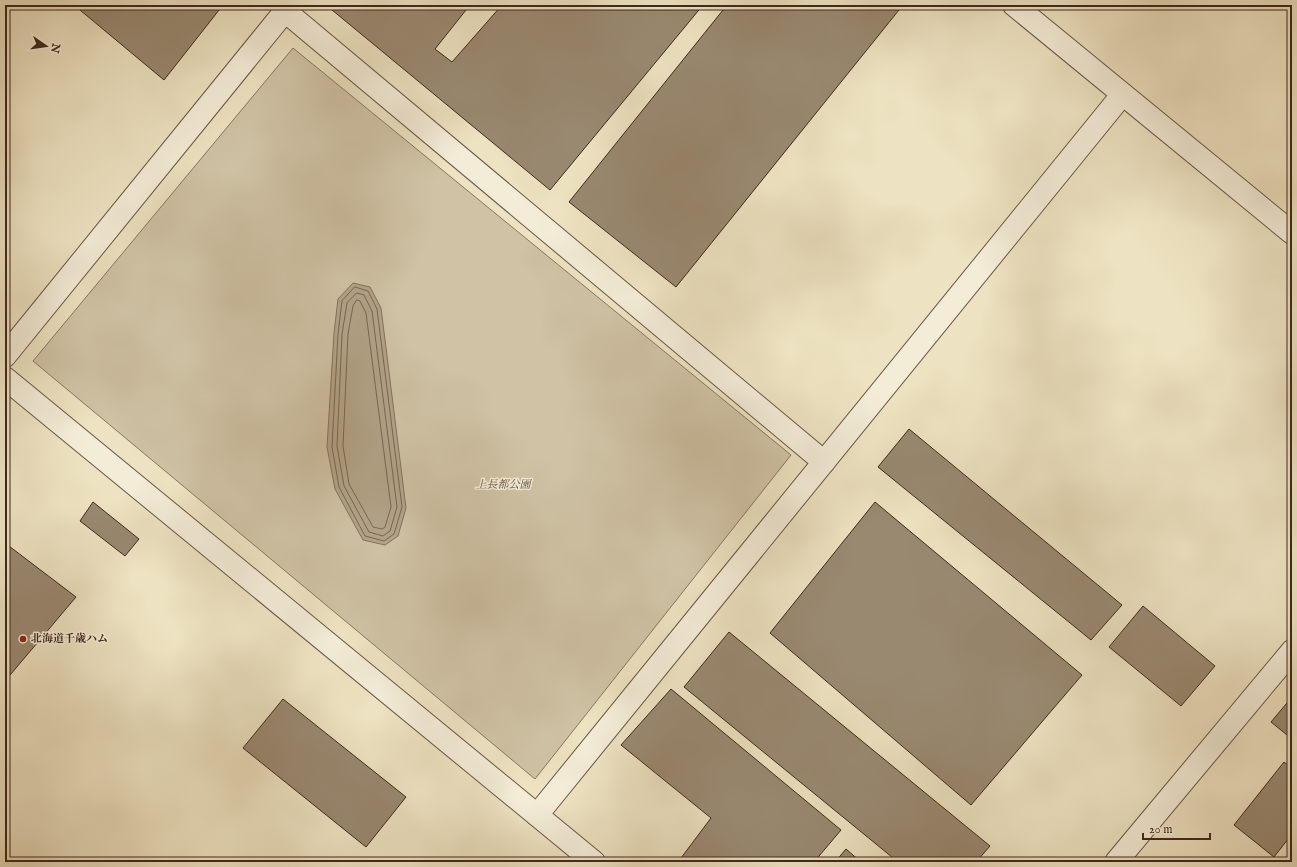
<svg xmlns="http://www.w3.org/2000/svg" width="1297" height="867" font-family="'IM FELL English','Noto Serif JP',serif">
  <rect width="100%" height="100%" fill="#ede2c1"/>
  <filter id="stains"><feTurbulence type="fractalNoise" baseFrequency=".005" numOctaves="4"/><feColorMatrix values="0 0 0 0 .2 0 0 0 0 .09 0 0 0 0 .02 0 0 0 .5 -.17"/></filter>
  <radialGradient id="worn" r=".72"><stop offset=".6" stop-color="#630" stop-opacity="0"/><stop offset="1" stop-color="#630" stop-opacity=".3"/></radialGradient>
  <polygon fill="#cfc2a5" stroke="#877560" points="293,48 791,455 535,779 33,361"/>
  <polygon fill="#b2a388" stroke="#84725c" points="353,283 370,287 381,308 406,508 398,536 385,545 363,540 335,489 327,447 334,333 338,299"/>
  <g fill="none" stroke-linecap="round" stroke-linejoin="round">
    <g stroke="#786651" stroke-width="1">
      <polygon points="355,287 368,291 377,309 402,507 394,534 384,541 365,536 339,487 332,447 338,334 342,301"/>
      <polygon points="357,293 364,295 372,311 397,507 390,531 383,536 369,532 344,486 337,446 342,334 347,303"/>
      <polygon points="357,300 360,301 366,313 391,507 385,527 382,529 373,527 349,484 343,446 348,334 353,306"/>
    </g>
  </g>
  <g fill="#998971" stroke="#3f281a">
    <polygon points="74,5 223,5 164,80"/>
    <polygon points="326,5 470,5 435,49 452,62 502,5 703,5 550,190"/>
    <polygon points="727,5 903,5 676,287 569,202"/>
    <polygon points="909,429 1122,605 1091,640 878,467"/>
    <polygon points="93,502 139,539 125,556 80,521"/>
    <polygon points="875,502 1082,675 971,805 770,633"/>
    <polygon points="5,543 76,597 5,681"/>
    <polygon points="1143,606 1215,666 1181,706 1109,647"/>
    <polygon points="729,632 990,846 976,862 898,862 684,687"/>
    <polygon points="671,689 841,830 814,862 678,862 711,818 621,745"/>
    <polygon points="1292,697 1292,739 1271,722"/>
    <polygon points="283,699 406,797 366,847 243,748"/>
    <polygon points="1284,762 1292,768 1292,834 1274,857 1234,825"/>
    <polygon points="846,849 861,862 835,862"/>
  </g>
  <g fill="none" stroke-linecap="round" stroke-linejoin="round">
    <g stroke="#6a5644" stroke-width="24">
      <g id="minor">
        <polyline points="1014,5 1292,233"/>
        <polyline points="285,11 824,462"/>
        <polyline points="5,356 290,5"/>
        <polyline points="5,378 594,862"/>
        <polyline points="537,815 1122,95"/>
        <polyline points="1116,862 1292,651"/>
      </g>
    </g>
    <use href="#minor" stroke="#f3ecd7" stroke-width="22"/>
  </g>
  <circle fill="#8f2418" stroke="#f3ecd7" stroke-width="1.5" cx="23" cy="639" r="4"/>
  <g text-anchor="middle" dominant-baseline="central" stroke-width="3" stroke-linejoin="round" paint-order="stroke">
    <g font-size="11" font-style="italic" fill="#634e3d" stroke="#f3ecd7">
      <text x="503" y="485">上長都公園</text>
    </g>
    <g font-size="11" font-weight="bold" fill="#3f281a" stroke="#f3ecd7" text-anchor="start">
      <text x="31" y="639">北海道千歳ハム</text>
    </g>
  </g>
  <rect width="1297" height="867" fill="none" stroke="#ede2c1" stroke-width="20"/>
  <rect x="6" y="6" width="1285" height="855" fill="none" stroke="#3f281a" stroke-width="2"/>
  <rect x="10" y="10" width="1277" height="847" fill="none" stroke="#3f281a"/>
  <g transform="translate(46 46) rotate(103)" stroke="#f3ecd7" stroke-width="3" paint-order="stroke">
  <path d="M0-3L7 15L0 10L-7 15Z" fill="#3f281a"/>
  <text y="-6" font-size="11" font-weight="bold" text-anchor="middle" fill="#3f281a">N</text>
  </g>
  <path d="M1143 833v6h67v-6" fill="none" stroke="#3f281a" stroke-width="2"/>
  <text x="1149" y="833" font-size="12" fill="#3f281a" stroke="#f3ecd7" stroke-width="3" paint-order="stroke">20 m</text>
  <rect width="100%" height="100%" filter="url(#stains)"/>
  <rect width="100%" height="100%" fill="url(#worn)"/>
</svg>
